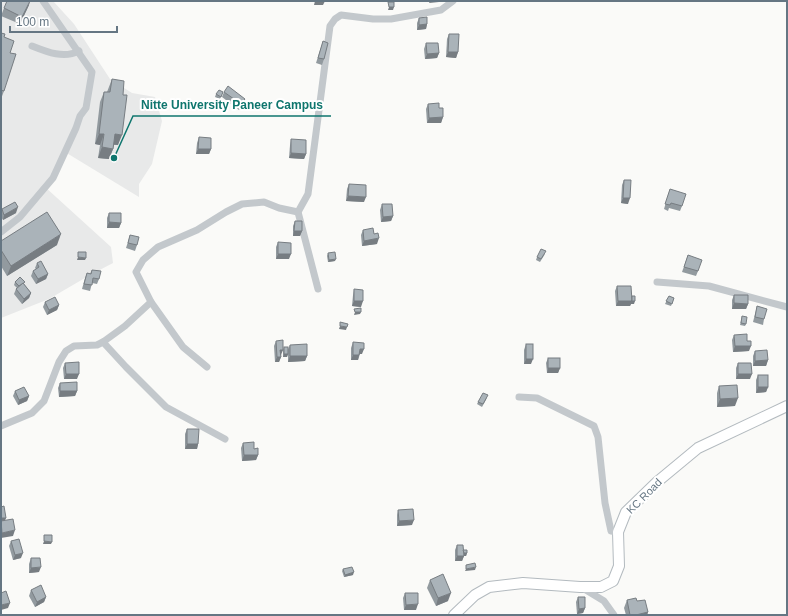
<svg xmlns="http://www.w3.org/2000/svg" width="788" height="616" font-family="Helvetica,sans-serif">
  <rect width="100%" height="100%" fill="#fafaf8"/>
  <polygon fill="#e8e9e9" points="1,1 53,1 74,24 110,79 132,93 155,97 162,121 152,164 139,184 139,197 65,152 45,187 111,247 113,263 90,275 49,299 1,318"/>
  <g fill="none" stroke-linecap="round" stroke-linejoin="round">
    <g stroke="#b3babf" stroke-width="12">
      <polyline id="secondary" points="454,615 475,595 489,587 523,583 580,587 601,587 613,581 619,566 618,532 626,512 657,482 698,448 787,406"/>
    </g>
    <g stroke="#c3c8cc" stroke-width="7">
      <path d="M32,46C47,52 64,59 79,51"/>
      <polyline points="1,232 20,217 53,178 76,128 80,116 86,108 92,72 43,1"/>
      <polyline points="657,282 709,286 787,307"/>
      <polyline points="318,289 298,212 308,194 330,26 335,19 341,15 373,19 391,19 441,10 453,1"/>
      <polyline points="151,302 183,347 207,367"/>
      <polyline points="103,342 126,367 166,407 225,439"/>
      <polyline points="519,397 537,398 594,426 598,437 605,503 611,531 618,532"/>
      <polyline points="1,426 32,413 44,401 59,362 66,351 74,346 97,345 103,342 125,326 151,302 136,272 143,260 158,247 197,230 226,212 242,204 264,202 279,208 298,212"/>
      <polyline points="581,587 604,601 614,615"/>
    </g>
    <use href="#secondary" stroke="#fff" stroke-width="10"/>
  </g>
  <g fill="#929a9f">
    <polygon points="29,5 20,24 1,16 4,8"/>
    <polygon points="419,18 427,24 426,29 417,30 417,23"/>
    <polygon points="1,33 4,37 10,53 4,91 1,99"/>
    <polygon points="449,34 458,52 456,58 446,57 447,39"/>
    <polygon points="323,41 324,59 322,65 316,63"/>
    <polygon points="426,43 439,53 437,58 425,59 424,49"/>
    <polygon points="112,79 123,95 118,145 114,145 113,149 109,159 98,158 100,145 95,144 100,102 104,92 107,92"/>
    <polygon points="223,92 220,99 215,97 216,94"/>
    <polygon points="224,92 244,104 239,110 222,97"/>
    <polygon points="428,104 439,108 443,117 441,123 427,123 426,109"/>
    <polygon points="199,137 211,149 209,154 196,154 197,143"/>
    <polygon points="291,139 306,154 304,159 289,158 290,145"/>
    <polygon points="624,180 628,204 621,203 622,185"/>
    <polygon points="349,184 364,202 346,201 347,189"/>
    <polygon points="670,189 682,206 680,211 669,208 668,211 664,209"/>
    <polygon points="382,204 393,216 391,221 381,222 380,210"/>
    <polygon points="2,209 16,213 3,220 1,217 1,211"/>
    <polygon points="109,213 121,223 119,228 107,228 107,218"/>
    <polygon points="295,221 302,231 300,236 293,236 293,226"/>
    <polygon points="363,230 374,234 377,244 362,246 361,235"/>
    <polygon points="130,235 137,245 135,251 126,248"/>
    <polygon points="1,241 57,245 7,276 1,266"/>
    <polygon points="278,242 289,259 276,259 276,247"/>
    <polygon points="328,253 335,261 328,262 327,256"/>
    <polygon points="545,254 540,262 536,260 537,257"/>
    <polygon points="688,255 698,271 696,276 682,272"/>
    <polygon points="37,263 48,274 46,279 36,284 31,276 33,271 36,269 35,268"/>
    <polygon points="92,270 99,279 97,284 92,283 90,291 82,289 85,278 87,273 90,274"/>
    <polygon points="15,282 24,284 31,293 29,298 22,304 14,294 16,289 17,288 14,285"/>
    <polygon points="617,286 632,296 634,304 631,304 630,306 616,306 615,291"/>
    <polygon points="354,289 361,307 352,306 353,295"/>
    <polygon points="734,295 748,304 746,309 732,309 732,300"/>
    <polygon points="669,296 674,298 671,306 665,304"/>
    <polygon points="45,302 59,305 57,310 47,315 43,307"/>
    <polygon points="757,306 764,319 763,325 753,322"/>
    <polygon points="742,316 746,324 745,326 740,325"/>
    <polygon points="734,335 749,351 733,352 732,340"/>
    <polygon points="276,341 281,355 281,357 279,362 275,362 274,346"/>
    <polygon points="353,342 362,354 360,354 358,360 351,360 351,348"/>
    <polygon points="526,344 531,364 524,364 524,350"/>
    <polygon points="290,345 307,356 305,361 288,362 288,354 287,357 283,357 283,350 284,347 288,349"/>
    <polygon points="755,351 768,360 766,366 753,366 753,356"/>
    <polygon points="548,358 560,368 558,373 547,373 546,363"/>
    <polygon points="65,363 77,379 64,379 63,368"/>
    <polygon points="738,363 750,379 736,379 736,368"/>
    <polygon points="758,375 768,387 766,392 756,393 756,380"/>
    <polygon points="60,383 77,391 75,396 59,397 58,388"/>
    <polygon points="719,386 735,406 717,407 717,393"/>
    <polygon points="15,391 29,396 27,401 18,405 13,396"/>
    <polygon points="487,398 482,407 477,404 478,402"/>
    <polygon points="187,429 198,444 197,449 185,449 185,434"/>
    <polygon points="243,443 254,449 258,455 256,460 242,461 241,448"/>
    <polygon points="398,510 412,525 397,526 397,515"/>
    <polygon points="11,541 21,558 13,560 9,546"/>
    <polygon points="457,545 467,553 466,556 464,556 462,561 455,561 455,550"/>
    <polygon points="31,558 39,572 29,573 29,564"/>
    <polygon points="343,569 353,575 344,577 342,571"/>
    <polygon points="430,580 448,601 436,606 427,588"/>
    <polygon points="31,590 46,597 44,602 35,607 29,596"/>
    <polygon points="405,593 416,610 404,610 403,598"/>
    <polygon points="578,597 585,608 583,613 577,614 576,602"/>
    <polygon points="627,600 637,601 648,612 647,615 626,615 624,608"/>
  </g>
  <g fill="#777d82">
    <polygon points="30,1 29,5 20,24 22,17"/>
    <polygon points="315,1 325,1 323,5 314,5"/>
    <polygon points="430,1 439,1 439,2 429,3"/>
    <polygon points="389,7 394,7 393,10 388,10"/>
    <polygon points="427,24 426,29 417,30 419,25"/>
    <polygon points="448,52 458,52 456,58 446,57"/>
    <polygon points="439,53 437,58 425,59 427,54"/>
    <polygon points="245,99 244,104 239,110 241,104"/>
    <polygon points="443,117 441,123 427,123 429,118"/>
    <polygon points="99,134 104,134 100,145 95,144"/>
    <polygon points="115,134 122,135 118,145 111,144"/>
    <polygon points="102,147 113,149 109,159 98,158"/>
    <polygon points="198,149 211,149 209,154 196,154"/>
    <polygon points="291,153 306,154 304,159 289,158"/>
    <polygon points="348,196 366,197 364,202 346,201"/>
    <polygon points="623,198 630,198 628,204 621,203"/>
    <polygon points="18,207 16,213 3,220 4,215"/>
    <polygon points="393,216 391,221 381,222 383,217"/>
    <polygon points="109,222 121,223 119,228 107,228"/>
    <polygon points="294,231 302,231 300,236 293,236"/>
    <polygon points="61,234 57,245 7,276 11,266"/>
    <polygon points="379,238 377,244 362,246 364,241"/>
    <polygon points="278,254 291,254 289,259 276,259"/>
    <polygon points="78,257 86,258 85,260 77,260"/>
    <polygon points="336,259 335,261 328,262 329,260"/>
    <polygon points="48,274 46,279 36,284 38,279"/>
    <polygon points="31,293 29,298 22,304 24,299"/>
    <polygon points="354,301 363,301 361,307 352,306"/>
    <polygon points="618,301 635,301 634,304 631,304 630,306 616,306"/>
    <polygon points="734,303 748,304 746,309 732,309"/>
    <polygon points="59,305 57,310 47,315 49,310"/>
    <polygon points="355,312 361,312 360,314 354,315"/>
    <polygon points="340,326 347,327 346,330 339,329"/>
    <polygon points="735,346 751,346 749,351 733,352"/>
    <polygon points="360,349 364,349 362,354 358,354"/>
    <polygon points="280,350 283,350 281,355 278,355"/>
    <polygon points="284,354 288,354 287,357 283,357"/>
    <polygon points="353,355 359,355 358,360 351,360"/>
    <polygon points="290,356 307,356 305,361 288,362"/>
    <polygon points="277,357 281,357 279,362 275,362"/>
    <polygon points="526,359 533,359 531,364 524,364"/>
    <polygon points="768,360 766,366 753,366 755,361"/>
    <polygon points="548,368 560,368 558,373 547,373"/>
    <polygon points="66,374 79,374 77,379 64,379"/>
    <polygon points="738,374 752,374 750,379 736,379"/>
    <polygon points="758,387 768,387 766,392 756,393"/>
    <polygon points="60,391 77,391 75,396 59,397"/>
    <polygon points="29,396 27,401 18,405 19,400"/>
    <polygon points="738,398 735,406 717,407 720,399"/>
    <polygon points="187,444 198,444 197,449 185,449"/>
    <polygon points="244,455 258,455 256,460 242,461"/>
    <polygon points="1,518 6,518 4,523 1,524"/>
    <polygon points="414,520 412,525 397,526 399,521"/>
    <polygon points="15,530 13,536 1,538 2,533"/>
    <polygon points="44,541 52,542 51,544 43,544"/>
    <polygon points="23,553 21,558 13,560 15,555"/>
    <polygon points="463,553 467,553 466,556 464,556 462,561 455,561 457,556"/>
    <polygon points="41,567 39,572 29,573 31,568"/>
    <polygon points="476,567 475,570 465,571 466,569"/>
    <polygon points="354,572 353,575 344,577 345,575"/>
    <polygon points="451,593 448,601 436,606 438,598"/>
    <polygon points="46,597 44,602 35,607 37,602"/>
    <polygon points="10,603 8,608 1,610 1,605"/>
    <polygon points="418,604 416,610 404,610 406,605"/>
    <polygon points="585,608 583,613 577,614 579,609"/>
    <polygon points="648,612 647,615 636,615"/>
  </g>
  <g fill="#aab3b9" stroke="#777d82">
    <polygon points="7,1 30,1 22,17 4,8"/>
    <polygon points="388,2 394,2 394,7 389,7"/>
    <polygon points="427,17 427,24 419,25 419,18"/>
    <polygon points="1,33 5,34 4,37 14,41 10,53 16,54 4,91 1,90"/>
    <polygon points="449,34 459,34 458,52 448,52"/>
    <polygon points="323,41 328,43 324,59 318,58"/>
    <polygon points="426,43 438,43 439,53 427,54"/>
    <polygon points="112,79 124,81 123,95 127,95 122,135 115,134 113,149 102,147 104,134 99,134 104,92 110,92"/>
    <polygon points="228,86 245,99 241,104 224,92"/>
    <polygon points="219,90 223,92 221,97 216,94"/>
    <polygon points="439,103 439,108 443,108 443,117 429,118 428,104"/>
    <polygon points="199,137 211,138 211,149 198,149"/>
    <polygon points="291,139 306,140 306,154 291,153"/>
    <polygon points="624,180 631,180 630,198 623,198"/>
    <polygon points="349,184 366,185 366,197 348,196"/>
    <polygon points="670,189 686,194 682,206 671,203 670,205 665,204"/>
    <polygon points="15,202 18,207 4,215 2,209"/>
    <polygon points="382,204 392,204 393,216 383,217"/>
    <polygon points="47,212 61,234 11,266 1,250 1,241"/>
    <polygon points="109,213 121,213 121,223 109,222"/>
    <polygon points="295,221 302,221 302,231 294,231"/>
    <polygon points="373,228 374,234 378,233 379,238 364,241 363,230"/>
    <polygon points="130,235 139,237 137,245 128,243"/>
    <polygon points="278,242 291,243 291,254 278,254"/>
    <polygon points="541,249 546,251 541,259 537,257"/>
    <polygon points="78,252 86,252 86,258 78,257"/>
    <polygon points="335,252 336,259 329,260 328,253"/>
    <polygon points="688,255 702,260 698,271 684,267"/>
    <polygon points="41,261 48,274 38,279 33,271 39,267 37,263"/>
    <polygon points="92,270 101,271 99,279 93,278 92,285 84,284 87,273 91,274"/>
    <polygon points="20,277 25,282 19,286 15,282"/>
    <polygon points="23,283 31,293 24,299 16,289"/>
    <polygon points="617,286 631,286 632,301 618,301"/>
    <polygon points="354,289 363,290 363,301 354,301"/>
    <polygon points="734,295 748,295 748,304 734,303"/>
    <polygon points="632,296 635,296 635,301 631,301 632,301"/>
    <polygon points="669,296 674,298 672,304 666,301"/>
    <polygon points="55,297 59,305 49,310 45,302"/>
    <polygon points="757,306 767,309 764,319 755,317"/>
    <polygon points="361,308 361,312 355,312 354,309"/>
    <polygon points="742,316 747,317 746,324 741,323"/>
    <polygon points="340,322 348,324 347,327 340,326"/>
    <polygon points="747,334 747,341 751,341 751,346 735,346 734,335"/>
    <polygon points="283,340 283,350 280,350 281,357 277,357 276,341"/>
    <polygon points="353,342 364,343 364,349 360,349 359,355 353,355"/>
    <polygon points="307,344 307,356 290,356 290,345"/>
    <rect x="526" y="344" width="7" height="15"/>
    <rect x="284" y="347" width="4" height="7"/>
    <polygon points="767,350 768,360 755,361 755,351"/>
    <rect x="548" y="358" width="12" height="10"/>
    <polygon points="79,362 79,374 66,374 65,363"/>
    <polygon points="738,363 751,363 752,374 738,374"/>
    <rect x="758" y="375" width="10" height="12"/>
    <polygon points="77,382 77,391 60,391 60,383"/>
    <polygon points="737,385 738,398 720,399 719,386"/>
    <polygon points="24,387 29,396 19,400 15,391"/>
    <polygon points="483,393 488,395 483,404 478,402"/>
    <polygon points="187,429 199,429 198,444 187,444"/>
    <polygon points="254,442 254,449 258,448 258,455 244,455 243,443"/>
    <polygon points="4,506 6,518 1,518 1,507"/>
    <polygon points="413,509 414,520 399,521 398,510"/>
    <polygon points="13,519 15,530 2,533 1,521"/>
    <polygon points="44,535 52,535 52,542 44,541"/>
    <polygon points="19,539 23,553 15,555 11,541"/>
    <polygon points="457,545 463,545 464,556 457,556"/>
    <polygon points="463,550 467,550 467,553 464,553"/>
    <polygon points="31,558 40,558 41,567 31,568"/>
    <polygon points="475,563 476,567 466,569 466,565"/>
    <polygon points="352,567 354,572 345,575 343,569"/>
    <polygon points="443,574 451,593 438,598 430,580"/>
    <polygon points="41,585 46,597 37,602 31,590"/>
    <polygon points="6,591 10,603 1,605 1,593"/>
    <polygon points="405,593 418,593 418,604 406,605"/>
    <polygon points="578,597 585,597 585,608 579,609"/>
    <polygon points="636,598 637,601 645,600 648,612 636,615 630,615 627,600"/>
  </g>
  <g text-anchor="middle" dominant-baseline="central" stroke-width="4" stroke-linejoin="round" paint-order="stroke">
    <g font-size="11" fill="#657683" stroke="#fff">
      <text transform="translate(644 496) rotate(-45)">KC Road</text>
    </g>
  </g>
  <path fill="none" stroke="#0f766e" stroke-width="1.5" d="M114 158L133 116H331"/>
  <circle fill="#0f766e" stroke="#fff" stroke-width="1.5" cx="114" cy="158" r="4"/>
  <g font-size="12" text-anchor="middle" font-weight="bold" fill="#0f766e" stroke="#fff" stroke-width="4" stroke-linejoin="round" paint-order="stroke">
    <text x="232" y="109">Nitte University Paneer Campus</text>
  </g>
  <rect width="788" height="616" fill="none" stroke="#657683" stroke-width="4"/>
  <path d="M10 26v6h107v-6" fill="none" stroke="#657683" stroke-width="2"/>
  <text x="16" y="26" font-size="12" fill="#657683" stroke="#ffffff" stroke-width="3" paint-order="stroke">100 m</text>
</svg>
